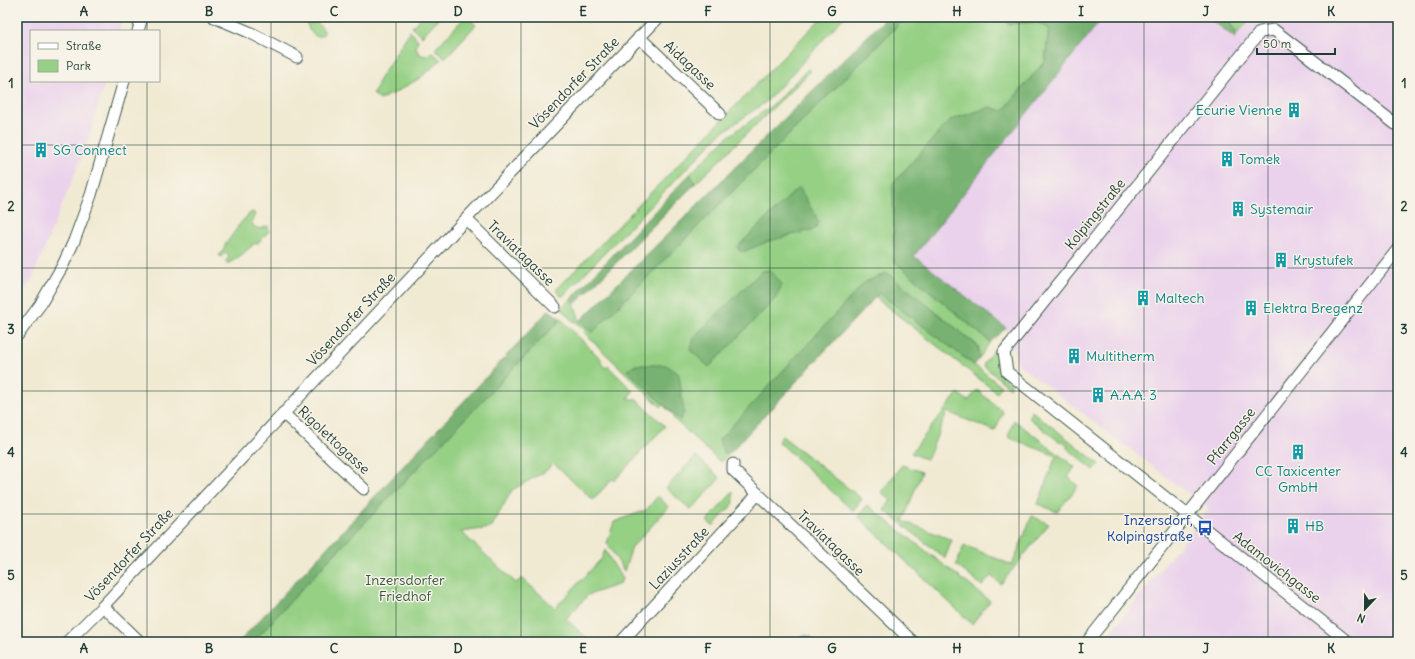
<svg xmlns="http://www.w3.org/2000/svg" width="1415" height="659" font-family="Delius,sans-serif">
  <rect width="100%" height="100%" fill="#f7f3e8"/>
  <filter id="ink" filterUnits="userSpaceOnUse"><feTurbulence type="fractalNoise" baseFrequency=".025" numOctaves="2"/><feDisplacementMap in="SourceGraphic" scale="8" xChannelSelector="R" yChannelSelector="G"/><feConvolveMatrix kernelMatrix="1 2 1 2 8 2 1 2 1" color-interpolation-filters="sRGB"/></filter>
  <filter id="wash" filterUnits="userSpaceOnUse"><feTurbulence type="fractalNoise" baseFrequency=".012" numOctaves="4" result="noise"/><feDisplacementMap in="SourceGraphic" scale="16" xChannelSelector="R" yChannelSelector="G"/><feGaussianBlur stdDeviation="0.9" result="paint"/><feColorMatrix in="noise" values="0 0 0 0 0 0 0 0 0 0 0 0 0 0 0 0 0 1.4 0 .05"/><feComposite in="paint" operator="in"/></filter>
  <g filter="url(#wash)">
    <rect width="100%" height="100%" fill="#f1ead3"/>
    <g fill="#ead1ec">
      <polygon points="17,17 123,17 119,31 31,31 31,81 105,81 88,142 31,281 17,300"/>
      <polygon points="1103,17 1208,17 1235,38 1251,17 1398,17 1398,642 1103,642 1209,509 1018,364 1006,328 914,256"/>
    </g>
    <g fill="#95d084" stroke="#5a865c" fill-rule="evenodd">
      <polygon points="421,17 440,17 422,36 412,27"/>
      <polygon points="465,17 467,17 476,25 445,58 435,49"/>
      <polygon points="822,17 844,17 767,101 720,134 562,297 556,290"/>
      <path d="M906,17H1006L1005,19L1008,24L1037,22L1049,28L1045,61L1003,112L894,261L990,342L979,359L978,346L887,273L723,452L728,455L722,461H719L673,418L674,416L663,405L661,407L585,334L586,332L575,321L574,323L561,308L572,298L580,321L592,332ZM636,365L680,420L627,370Z"/>
      <polygon points="1226,17 1251,17 1237,34"/>
      <path d="M309,20H313C319,24 332,34 317,37L309,30L307,23Z"/>
      <polygon points="410,31 418,40 416,47 419,54 426,56 432,52 441,60 420,78 391,95 390,94 380,100 373,94 379,84 377,83"/>
      <polygon points="808,69 810,72 695,184 690,174 726,138 770,107"/>
      <polygon points="253,212 255,214 252,221 253,226 260,229 268,226 269,231 257,244 255,243 238,258 227,264 225,262 229,257 228,254 225,253 221,257 219,255 224,249 225,245 238,227 238,226 250,213"/>
      <polygon points="879,290 1001,386 997,393 876,298"/>
      <polygon points="561,319 602,360 600,362 606,368 608,366 633,391 628,398 630,399 636,399 665,426 614,481 612,479 593,500 553,463 546,471 512,490 491,528 461,532 516,583 522,578 555,608 602,558 605,550 622,579 620,584 588,595 566,619 591,642 253,642 325,564"/>
      <path d="M1004,337L1007,339V341C996,359 995,370 1012,385L1010,388L984,366V363Z"/>
      <polygon points="977,390 1003,412 995,431 947,412 927,460 911,453 958,393 968,401"/>
      <polygon points="1032,411 1099,464 1094,470 1067,448 1067,445 1061,440 1060,442 1029,418"/>
      <polygon points="1014,420 1075,467 1068,477 1078,486 1057,512 1038,504 1056,456 1008,437"/>
      <polygon points="782,436 862,499 853,511 778,441"/>
      <polygon points="696,456 720,478 691,510 666,488"/>
      <polygon points="902,465 922,472 903,521 952,540 945,558 884,510 891,500 881,492"/>
      <polygon points="733,492 734,503 713,526 707,521"/>
      <polygon points="658,496 669,507 632,547 624,571 607,543 614,522 646,510"/>
      <polygon points="867,505 990,601 972,624 859,517"/>
      <polygon points="1032,516 1049,524 1001,584 991,576 982,586 956,565 964,545 1012,565"/>
    </g>
    <g fill="#78b272" stroke="#4c7853">
      <polygon points="887,17 906,17 592,333 580,321"/>
      <polygon points="1006,17 1103,17 914,256 1006,328 990,342 894,261 893,183 950,120 990,107 1003,111 1045,61 1049,28 1037,22 1008,24 1005,19"/>
      <polygon points="1208,17 1226,17 1237,34 1235,38"/>
      <polygon points="690,174 695,184 574,305 572,298"/>
      <polygon points="799,187 819,222 815,229 769,241 745,251 740,251 737,247"/>
      <polygon points="770,270 782,284 776,298 709,367 690,350 695,336 762,271"/>
      <polygon points="887,273 978,346 979,359 974,365 879,293 728,455 723,452 719,440 865,282"/>
      <polygon points="549,310 561,319 325,564 253,642 239,642"/>
      <polygon points="636,365 666,365 679,374 684,413 680,420 627,370"/>
    </g>
    <polygon fill="#5ca2d2" stroke="#3e7083" points="803,635 811,637 813,642 798,642"/>
  </g>
  <g filter="url(#ink)">
    <g fill="none" stroke-linecap="round" stroke-linejoin="round">
      <g stroke="#3e574c" stroke-width="13">
        <g id="minor">
          <polyline points="214,17 249,32 297,57"/>
          <polyline points="138,31 142,17"/>
          <polyline points="639,37 720,114"/>
          <polyline points="466,219 555,307"/>
          <polyline points="17,336 40,305 63,265 74,241 91,195 124,81"/>
          <polyline points="283,413 364,489"/>
          <polyline points="733,464 733,470 913,642"/>
          <polyline points="103,606 140,642"/>
          <polyline points="67,642 103,606 466,219 659,17"/>
          <polyline points="621,642 758,494"/>
          <polyline points="1087,642 1398,249"/>
          <polyline points="1348,642 1007,372 1004,352 1260,32 1274,30 1398,126"/>
        </g>
      </g>
      <use href="#minor" stroke="#fff" stroke-width="11"/>
    </g>
  </g>
  <path fill="none" stroke="#1f3d34" stroke-width="1" stroke-opacity="0.55" d="M147,17V31M271,17V642M396,17V642M521,17V642M645,17V642M770,17V642M894,17V642M1019,17V642M1144,17V642M1268,17V642M147,81V642M17,145H1398M17,268H1398M17,391H1398M17,514H1398"/>
  <defs>
    <g id="building-bare" transform="scale(1.2)"><path d="M-4-6H4V6H1V3H-1V6H-4ZM-2.5-4.3h1.7v1.8h-1.7ZM.8-4.3h1.7v1.8H.8ZM-2.5-1h1.7V.8h-1.7ZM.8-1h1.7V.8H.8Z" fill="#0f9aa8" stroke="#f7f3e8" stroke-width="2.5" paint-order="stroke"/></g>
    <g id="bus-bare" transform="scale(1.2)"><path d="M-5-6H5V4H4V6H2V4H-2V6H-4V4H-5ZM-3.5-4V0h7V-4ZM-3.5 1.2v1.5H-2V1.2ZM2 1.2v1.5H3.5V1.2Z" fill="#1a4fb4" stroke="#f7f3e8" stroke-width="2.5" paint-order="stroke"/></g>
  </defs>
  <g fill-rule="evenodd">
    <use href="#building-bare" x="1294" y="110"/>
    <use href="#building-bare" x="41" y="150"/>
    <use href="#building-bare" x="1227" y="159"/>
    <use href="#building-bare" x="1238" y="209"/>
    <use href="#building-bare" x="1281" y="260"/>
    <use href="#building-bare" x="1143" y="298"/>
    <use href="#building-bare" x="1251" y="308"/>
    <use href="#building-bare" x="1074" y="356"/>
    <use href="#building-bare" x="1098" y="395"/>
    <use href="#building-bare" x="1298" y="452"/>
    <use href="#building-bare" x="1293" y="526"/>
    <use href="#bus-bare" x="1205" y="528"/>
  </g>
  <g text-anchor="middle" dominant-baseline="central" stroke-width="3" stroke-linejoin="round" paint-order="stroke">
    <g font-size="14" fill="#1f3d34" stroke="#f7f3e8">
      <text transform="translate(690 65) rotate(43)">Aidagasse</text>
      <text transform="translate(574 83) rotate(-46)">Vösendorfer Straße</text>
      <text transform="translate(1095 214) rotate(-51)">Kolpingstraße</text>
      <text transform="translate(521 253) rotate(44)">Traviatagasse</text>
      <text transform="translate(351 319) rotate(-47)">Vösendorfer Straße</text>
      <text transform="translate(1231 436) rotate(-52)">Pfarrgasse</text>
      <text transform="translate(334 440) rotate(43)">Rigolettogasse</text>
      <text transform="translate(831 543) rotate(44)">Traviatagasse</text>
      <text transform="translate(129 555) rotate(-47)">Vösendorfer Straße</text>
      <text transform="translate(679 558) rotate(-47)">Laziusstraße</text>
      <text transform="translate(1277 567) rotate(38)">Adamovichgasse</text>
    </g>
    <g font-size="14" fill="#0d838f" stroke="#f7f3e8" text-anchor="start">
      <text x="1282" y="110" text-anchor="end">Ecurie Vienne</text>
      <text x="53" y="150">SG Connect</text>
      <text x="1239" y="159">Tomek</text>
      <text x="1250" y="209">Systemair</text>
      <text x="1293" y="260">Krystufek</text>
      <text x="1155" y="298">Maltech</text>
      <text x="1263" y="308">Elektra Bregenz</text>
      <text x="1086" y="356">Multitherm</text>
      <text x="1110" y="395">A.A.A. 3</text>
      <text x="1298" y="471" text-anchor="middle">CC Taxicenter<tspan x="1298" dy="16">GmbH</tspan></text>
      <text x="1305" y="526">HB</text>
    </g>
    <g font-size="14" fill="#164399" stroke="#f7f3e8" text-anchor="end">
      <text x="1193" y="520">Inzersdorf,<tspan x="1193" dy="16">Kolpingstraße</tspan></text>
    </g>
    <g font-size="14" fill="#375a44" stroke="#f7f3e8">
      <text x="405" y="580">Inzersdorfer<tspan x="405" dy="16">Friedhof</tspan></text>
    </g>
  </g>
  <rect width="1415" height="659" fill="none" stroke="#f7f3e8" stroke-width="44"/>
  <rect x="30" y="30" width="130" height="52" fill="#f7f3e8" stroke="#a1aaa0"/>
  <rect x="38" y="43" width="20" height="6" fill="#ffffff" stroke="#a1aaa0"/>
  <text x="66" y="50" font-size="12" fill="#1f3d34">Straße</text>
  <rect x="38" y="60" width="20" height="12" fill="#95d084" stroke="#a1aaa0"/>
  <text x="66" y="70" font-size="12" fill="#1f3d34">Park</text>
  <g transform="translate(1365 609) rotate(202)" stroke="#f7f3e8" stroke-width="3" paint-order="stroke">
  <path d="M0-3L7 15L0 10L-7 15Z" fill="#1f3d34"/>
  <text y="-6" font-size="11" font-weight="bold" text-anchor="middle" fill="#1f3d34">N</text>
  </g>
  <path d="M1257 48v6h78v-6" fill="none" stroke="#1f3d34" stroke-width="2"/>
  <text x="1263" y="48" font-size="12" fill="#1f3d34" stroke="#f7f3e8" stroke-width="3" paint-order="stroke">50 m</text>
  <rect x="22" y="22" width="1371" height="615" fill="none" stroke="#1f3d34" stroke-width="1.5"/>
  <g font-size="13" text-anchor="middle" font-weight="bold" fill="#1f3d34">
    <text x="84" y="16">A</text>
    <text x="209" y="16">B</text>
    <text x="334" y="16">C</text>
    <text x="458" y="16">D</text>
    <text x="583" y="16">E</text>
    <text x="708" y="16">F</text>
    <text x="832" y="16">G</text>
    <text x="957" y="16">H</text>
    <text x="1081" y="16">I</text>
    <text x="1206" y="16">J</text>
    <text x="1331" y="16">K</text>
    <text x="11" y="88">1</text>
    <text x="1404" y="88">1</text>
    <text x="11" y="211">2</text>
    <text x="1404" y="211">2</text>
    <text x="11" y="334">3</text>
    <text x="1404" y="334">3</text>
    <text x="11" y="457">4</text>
    <text x="1404" y="457">4</text>
    <text x="11" y="580">5</text>
    <text x="1404" y="580">5</text>
    <text x="84" y="653">A</text>
    <text x="209" y="653">B</text>
    <text x="334" y="653">C</text>
    <text x="458" y="653">D</text>
    <text x="583" y="653">E</text>
    <text x="708" y="653">F</text>
    <text x="832" y="653">G</text>
    <text x="957" y="653">H</text>
    <text x="1081" y="653">I</text>
    <text x="1206" y="653">J</text>
    <text x="1331" y="653">K</text>
  </g>
</svg>
